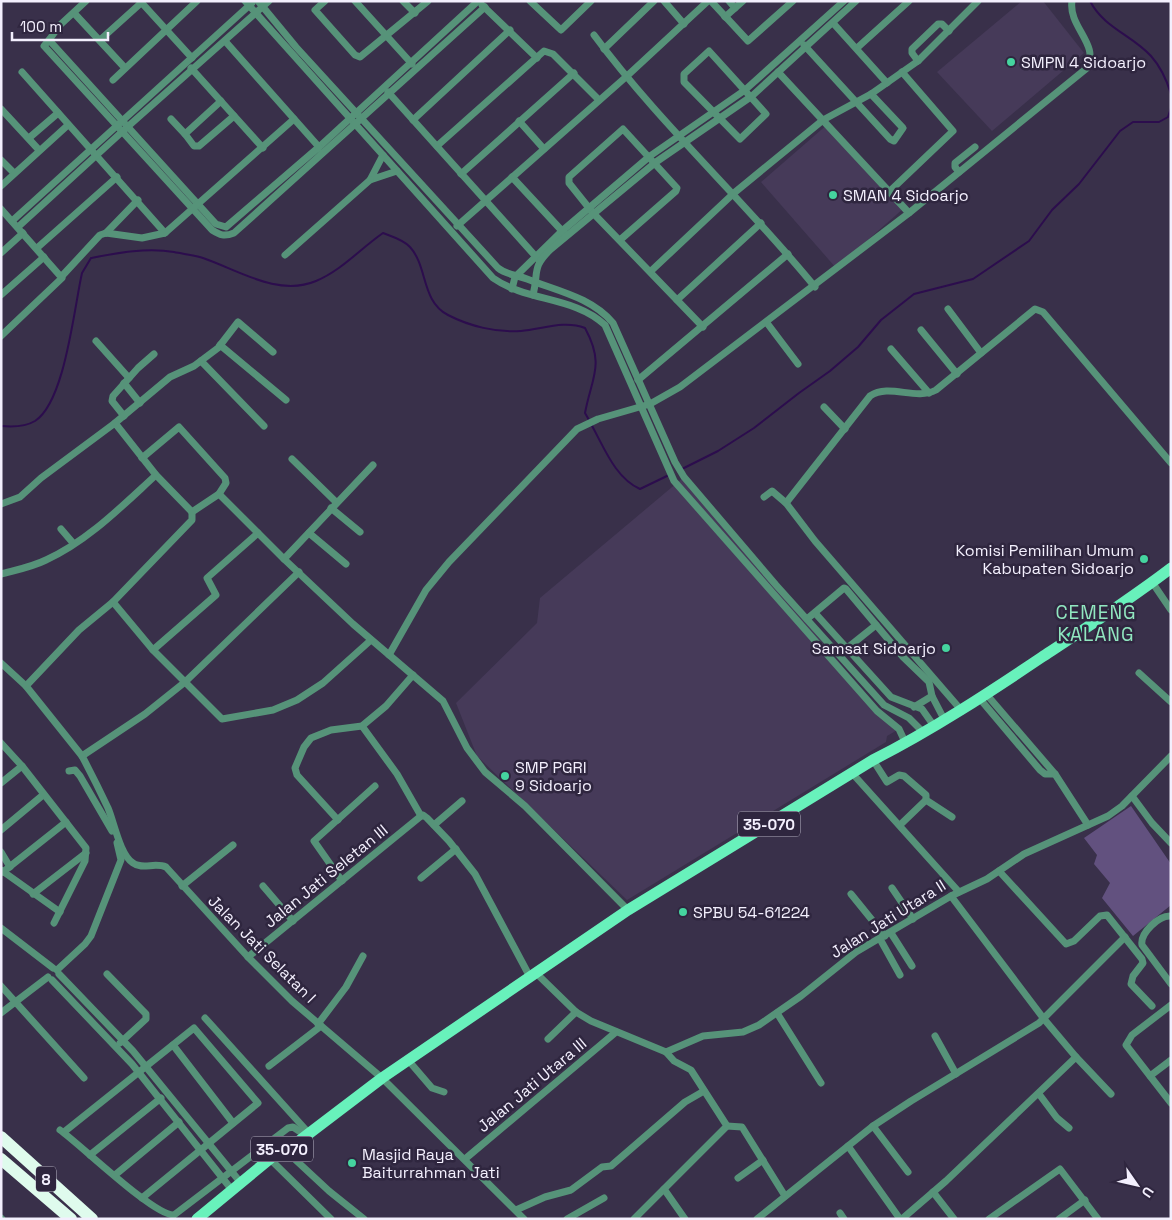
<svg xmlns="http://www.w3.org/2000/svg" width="1172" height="1220" font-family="'Space Grotesk',sans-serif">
  <rect width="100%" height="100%" fill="#39304a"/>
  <g fill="#463a59">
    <polygon points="1022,1 1043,1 1084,53 992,131 937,72"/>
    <polygon points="829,123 904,208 836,268 761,182"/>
    <polygon points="684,477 875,705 899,729 887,736 886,742 627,900 477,756 456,703 537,623 540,598"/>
  </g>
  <polygon fill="#62517f" points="1131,806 1171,864 1171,905 1133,936 1102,898 1110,883 1094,864 1097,855 1084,838"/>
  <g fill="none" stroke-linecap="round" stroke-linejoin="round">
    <g stroke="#2c0d4d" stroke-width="2">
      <path d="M1090,1C1104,28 1132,35 1151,56C1160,66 1167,81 1171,94"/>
      <path d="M591,424C604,447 615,478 640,489L669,475"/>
      <path d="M1,426C12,427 25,427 35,421C65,402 74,308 82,273L91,258C117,253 147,247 174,252C183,254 194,255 203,258C238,270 278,297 316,281C342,270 360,249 383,233C391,236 404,240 410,247C428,267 421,301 448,315C469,326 497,333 521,331C543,329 564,320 585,328C605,365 592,376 585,413L589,420"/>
      <polyline points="682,469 718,451 754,428 799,393 830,371 858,347 881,320 914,294 973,279 1029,241 1052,210 1079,184 1120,131 1133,122 1159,122 1168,117 1171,108"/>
    </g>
    <g stroke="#569379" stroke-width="7">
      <polyline points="140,1 192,58"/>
      <path d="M245,1L493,278C527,302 574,296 605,325L674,481L877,711L899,729L906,744"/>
      <path d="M258,1L296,47L498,268C507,275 517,275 527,279C557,291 591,297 613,323L675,462L684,477L776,585L884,705L909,718L924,733"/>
      <polyline points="325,1 315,10 355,55 360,57 428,1"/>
      <polyline points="355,1 412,64"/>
      <polyline points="403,1 415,13"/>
      <path d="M478,1L319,147L226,227L216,224L49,40L44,46L212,230C220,235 224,237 234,233L485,7"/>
      <polyline points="530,1 561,30 591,1"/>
      <polyline points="664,1 684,24"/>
      <polyline points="711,1 748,41 793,1"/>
      <polyline points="729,1 735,8"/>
      <polyline points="482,5 537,58"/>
      <polyline points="74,13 125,68"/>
      <polyline points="725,17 743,1"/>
      <polyline points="833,23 887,83"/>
      <path d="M594,35C660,124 744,200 815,287"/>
      <polyline points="49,40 60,25 86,1"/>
      <polyline points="100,40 141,3"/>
      <polyline points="225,41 319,147"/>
      <polyline points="804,45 890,139 894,141 903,128 871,94"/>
      <polyline points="857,48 909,1"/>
      <polyline points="604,49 654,1"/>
      <polygon points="709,51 766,114 740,139 684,82 684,74"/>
      <polyline points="918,61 912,53 912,49 938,24 942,24 949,31"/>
      <polyline points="191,68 263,148"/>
      <polyline points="22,72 165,233"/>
      <polyline points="778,72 909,213"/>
      <polyline points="113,80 197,1"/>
      <polyline points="388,92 538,259"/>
      <polyline points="221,101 185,134 194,146 199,146 234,116"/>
      <polyline points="1,109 39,150"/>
      <polyline points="171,119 185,134"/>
      <polyline points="413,120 510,30"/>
      <polyline points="519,121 544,149"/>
      <polyline points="29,138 58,113"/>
      <polyline points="437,146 544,51 553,54 599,100"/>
      <polyline points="383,155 370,180 397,171"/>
      <polyline points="1,160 14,173"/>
      <polyline points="959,172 955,167 955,163 975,147"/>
      <polyline points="461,174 574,73"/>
      <polyline points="512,177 564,233"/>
      <polyline points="1,186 68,125"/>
      <polyline points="890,191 953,131 902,72"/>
      <polyline points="1,209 62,278 1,336"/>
      <polyline points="12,221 252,3"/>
      <polyline points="457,226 627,76 708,1"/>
      <polyline points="18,227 124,130 269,1"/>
      <polyline points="106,233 138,200"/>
      <polyline points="620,240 676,191 677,188 623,129 569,177 569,183 593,213 703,327"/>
      <polyline points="37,248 117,177"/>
      <polyline points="1,253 23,233"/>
      <polyline points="285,255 370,180"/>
      <polyline points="651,271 734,193 823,120 871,94 918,61 978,1"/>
      <polyline points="62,276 100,235 106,233 142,238 165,233 294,119"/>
      <polyline points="512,289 515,277 562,231 650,156 745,90 844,1"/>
      <polyline points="1,295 44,257"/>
      <path d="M533,295C539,272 531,268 551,249L656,162L752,96L856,1"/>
      <polyline points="677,300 761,223"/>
      <polyline points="948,309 981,353"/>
      <polyline points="767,323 798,364"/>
      <polyline points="921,330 957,374"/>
      <polyline points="96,341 129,378"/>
      <polyline points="220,345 286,400"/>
      <polyline points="891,349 929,393"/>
      <polyline points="201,361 264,426"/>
      <polyline points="638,380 788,254"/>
      <polyline points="124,383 140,403"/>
      <polyline points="824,407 845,429"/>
      <polyline points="124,416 112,401 113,396 138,368 154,354"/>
      <polyline points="115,423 170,377 194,366 218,348 238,322 273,352"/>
      <polyline points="292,459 336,502"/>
      <polyline points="219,494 284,559 353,624 443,701 467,748 485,772 525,806 628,910"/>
      <polyline points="764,497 772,491 786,503 815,541 962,711"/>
      <path d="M786,503L870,396C890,383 915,401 936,390L1035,309L1043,312L1171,463"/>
      <polyline points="1,504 20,497 41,478 115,423 156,475 192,512"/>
      <polyline points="331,508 360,532"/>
      <polyline points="61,529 73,543"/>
      <polyline points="309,533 346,564"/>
      <polyline points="284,559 373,465"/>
      <path d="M299,572L185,682L145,714L82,756C91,773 100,791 108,808C114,822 120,855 133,863C142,870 155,862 166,867L248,957L292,1001L382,1078L524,1219"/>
      <path d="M1,574C16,570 32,567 46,560C88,541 123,505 156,475"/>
      <polyline points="1152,582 1171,610"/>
      <polyline points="113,602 153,650 222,719 273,710 297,700 323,683 371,640"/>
      <polyline points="815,613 891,697 922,709 934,726"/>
      <polyline points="807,619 844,588 846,589 903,657 929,682 932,696 945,721"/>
      <polyline points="846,649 876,625"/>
      <polyline points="153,650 216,595 207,578 258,533"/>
      <path d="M389,655L426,590L449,562L577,429L598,419L650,404L680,387L909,213L1087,68C1100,44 1068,27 1072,1"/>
      <polyline points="1,663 26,686 82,756"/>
      <polyline points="1139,673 1171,702"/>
      <polyline points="26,686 79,630 113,602 192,520 192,512 219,494 226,483 225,478 179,427 142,458"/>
      <polyline points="987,695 1055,774 1088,825"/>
      <polyline points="980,699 1040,770 1045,774 1055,774"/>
      <polyline points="914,707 932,696"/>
      <polyline points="362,726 397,774 421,816"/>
      <polyline points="1,743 22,766 86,848 85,861 54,923"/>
      <polyline points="873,760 887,782 899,775 904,776 926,795 926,800 952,817"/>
      <polyline points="69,771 75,770 80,776 112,831"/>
      <polyline points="852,773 959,892"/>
      <polyline points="1,783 22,766"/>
      <polyline points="1132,796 1152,823 1171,843"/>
      <polyline points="421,816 423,815 427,818 449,841 475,874 530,977"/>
      <polyline points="338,820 297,775 295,768 304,747 311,738 331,730 362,726 386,706 413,675"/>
      <polyline points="434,825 462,801"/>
      <polyline points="900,825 926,800"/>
      <polyline points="1,830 43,795"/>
      <polyline points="1,852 10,867"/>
      <polyline points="1,870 60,912"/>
      <polyline points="999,871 1066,944 1074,941 1100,916 1107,915 1142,959 1143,963 1133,976 1131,984 1152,1006"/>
      <polyline points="3,872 66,822"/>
      <polyline points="421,878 456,849"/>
      <polyline points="342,881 314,841 375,786"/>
      <polyline points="182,886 233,845"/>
      <polyline points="263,886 293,921"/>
      <polyline points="892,888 913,919"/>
      <polyline points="33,894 86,853"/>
      <polyline points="851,894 885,936"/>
      <polyline points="951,896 1044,1019 1076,1057"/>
      <path d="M1171,916C1159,915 1140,933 1142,945L1171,984"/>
      <polyline points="1,928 53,968"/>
      <polyline points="891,933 912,966"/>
      <polyline points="880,939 900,975"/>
      <polyline points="248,957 421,816"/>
      <polyline points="57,970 85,944 91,936 121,860 117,843"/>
      <polyline points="536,973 576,1012 591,1021 666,1052 703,1036 743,1032 759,1025 801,996 856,952 951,896 987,879 1024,854 1108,816 1122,806 1171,756"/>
      <polyline points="59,974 133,1051 241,1183"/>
      <polyline points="107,974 146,1014 146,1019 120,1043"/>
      <polyline points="52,980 132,1064 232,1190"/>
      <polyline points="1,986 84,1078"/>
      <polyline points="1171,1005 1132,1035 1126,1045 1171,1103"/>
      <polyline points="1,1013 48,977"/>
      <polyline points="777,1013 821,1083"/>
      <polyline points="205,1018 306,1130"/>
      <polyline points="318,1024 346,987 363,956"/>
      <polyline points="935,1036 956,1074"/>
      <polyline points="548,1039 576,1012"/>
      <polyline points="173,1045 233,1123"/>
      <polyline points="408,1060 432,1088 444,1092"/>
      <polyline points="269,1066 321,1026"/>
      <polyline points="1150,1076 1171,1060"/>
      <polyline points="1039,1094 1057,1118 1069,1128"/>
      <polyline points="727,1126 742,1127 785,1196"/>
      <polyline points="873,1126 908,1172"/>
      <path d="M60,1130C81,1145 154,1216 174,1215L288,1128L293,1127L302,1133"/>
      <polyline points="64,1132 194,1028 258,1103 142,1198"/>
      <polyline points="848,1146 900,1219"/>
      <polyline points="286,1151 329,1191 364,1219"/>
      <polyline points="90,1155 161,1098"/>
      <polyline points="465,1159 616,1032"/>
      <polyline points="273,1162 331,1219"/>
      <polyline points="115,1175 179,1122"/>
      <polyline points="738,1178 763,1160"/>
      <polyline points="664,1189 685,1219"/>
      <polyline points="933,1192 954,1219"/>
      <polyline points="516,1210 545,1197 571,1190 602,1167 611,1166 685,1102 704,1091"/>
      <polyline points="840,1213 844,1219"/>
      <polyline points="1,1218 2,1219"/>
      <polyline points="567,1219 604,1198"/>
      <polyline points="634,1219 727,1126 691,1070 674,1061 666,1052"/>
      <polyline points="757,1219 873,1126 911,1101 1039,1023 1125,937"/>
      <polyline points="902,1219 946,1181 1076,1057 1111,1094"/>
      <polyline points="989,1219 1060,1169 1098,1219"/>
      <polyline points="1059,1219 1085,1200"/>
    </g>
    <g stroke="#68f1bb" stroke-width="11">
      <path d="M272,1157L286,1151L382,1078L628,910L873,760C932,730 987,694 1042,657C1086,628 1129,600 1171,568"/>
      <polyline points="197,1219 277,1153"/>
    </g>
    <g stroke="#dffbed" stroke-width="12">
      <polyline points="1,1137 92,1219"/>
      <polyline points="1,1159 71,1219"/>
    </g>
  </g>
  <g fill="#45d49f" stroke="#2f263f" stroke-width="2">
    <circle cx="1011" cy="62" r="5"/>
    <circle cx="833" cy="195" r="5"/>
    <circle cx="1144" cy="559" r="5"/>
    <circle cx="946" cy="648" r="5"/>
    <circle cx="505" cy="776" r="5"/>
    <circle cx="683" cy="912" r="5"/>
    <circle cx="352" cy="1163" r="5"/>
  </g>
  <g text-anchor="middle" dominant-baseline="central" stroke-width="5" stroke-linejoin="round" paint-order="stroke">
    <g fill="#2f263f" stroke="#b8b3c4" stroke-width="1">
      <rect x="738" y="811.5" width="62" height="25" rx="4"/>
      <rect x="251" y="1136.5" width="62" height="25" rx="4"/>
      <rect x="36" y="1166.5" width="20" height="25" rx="4"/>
    </g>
    <g font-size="15" font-weight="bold" fill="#f3effd">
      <text x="769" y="824">35-070</text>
      <text x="282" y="1149">35-070</text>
      <text x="46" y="1179">8</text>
    </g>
    <g font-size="16" fill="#f3effd" stroke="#2f263f" text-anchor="start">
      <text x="1021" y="62">SMPN 4 Sidoarjo</text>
      <text x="843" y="195">SMAN 4 Sidoarjo</text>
      <text x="1134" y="550" text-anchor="end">Komisi Pemilihan Umum<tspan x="1134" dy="18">Kabupaten Sidoarjo</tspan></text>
      <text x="936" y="648" text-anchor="end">Samsat Sidoarjo</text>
      <text x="515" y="767">SMP PGRI<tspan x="515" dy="18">9 Sidoarjo</tspan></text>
      <text x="693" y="912">SPBU 54-61224</text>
      <text x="362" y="1154">Masjid Raya<tspan x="362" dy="18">Baiturrahman Jati</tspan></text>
    </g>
    <g font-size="16" fill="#f3effd" stroke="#2f263f">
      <text transform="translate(326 876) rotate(-39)">Jalan Jati Seletan III</text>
      <text transform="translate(888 919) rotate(-32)">Jalan Jati Utara II</text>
      <text transform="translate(262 949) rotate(45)">Jalan Jati Selatan I</text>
      <text transform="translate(532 1085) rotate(-40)">Jalan Jati Utara III</text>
    </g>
    <g font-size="19" letter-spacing="1" fill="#91e7c0" stroke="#2f263f">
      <text x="1096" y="612">CEMENG<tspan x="1096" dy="22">KALANG</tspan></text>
    </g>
  </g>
  <rect width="1172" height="1220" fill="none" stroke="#f3effd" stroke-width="5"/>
  <g transform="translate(1137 1185) rotate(124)" stroke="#2f263f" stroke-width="4" paint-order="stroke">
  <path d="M0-4L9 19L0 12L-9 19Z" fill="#f3effd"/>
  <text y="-8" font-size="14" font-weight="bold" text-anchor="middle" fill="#f3effd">U</text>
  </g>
  <path d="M12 32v8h96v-8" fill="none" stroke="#f3effd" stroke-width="2.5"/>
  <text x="20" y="32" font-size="15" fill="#f3effd" stroke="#2f263f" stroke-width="4" paint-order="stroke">100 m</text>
</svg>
